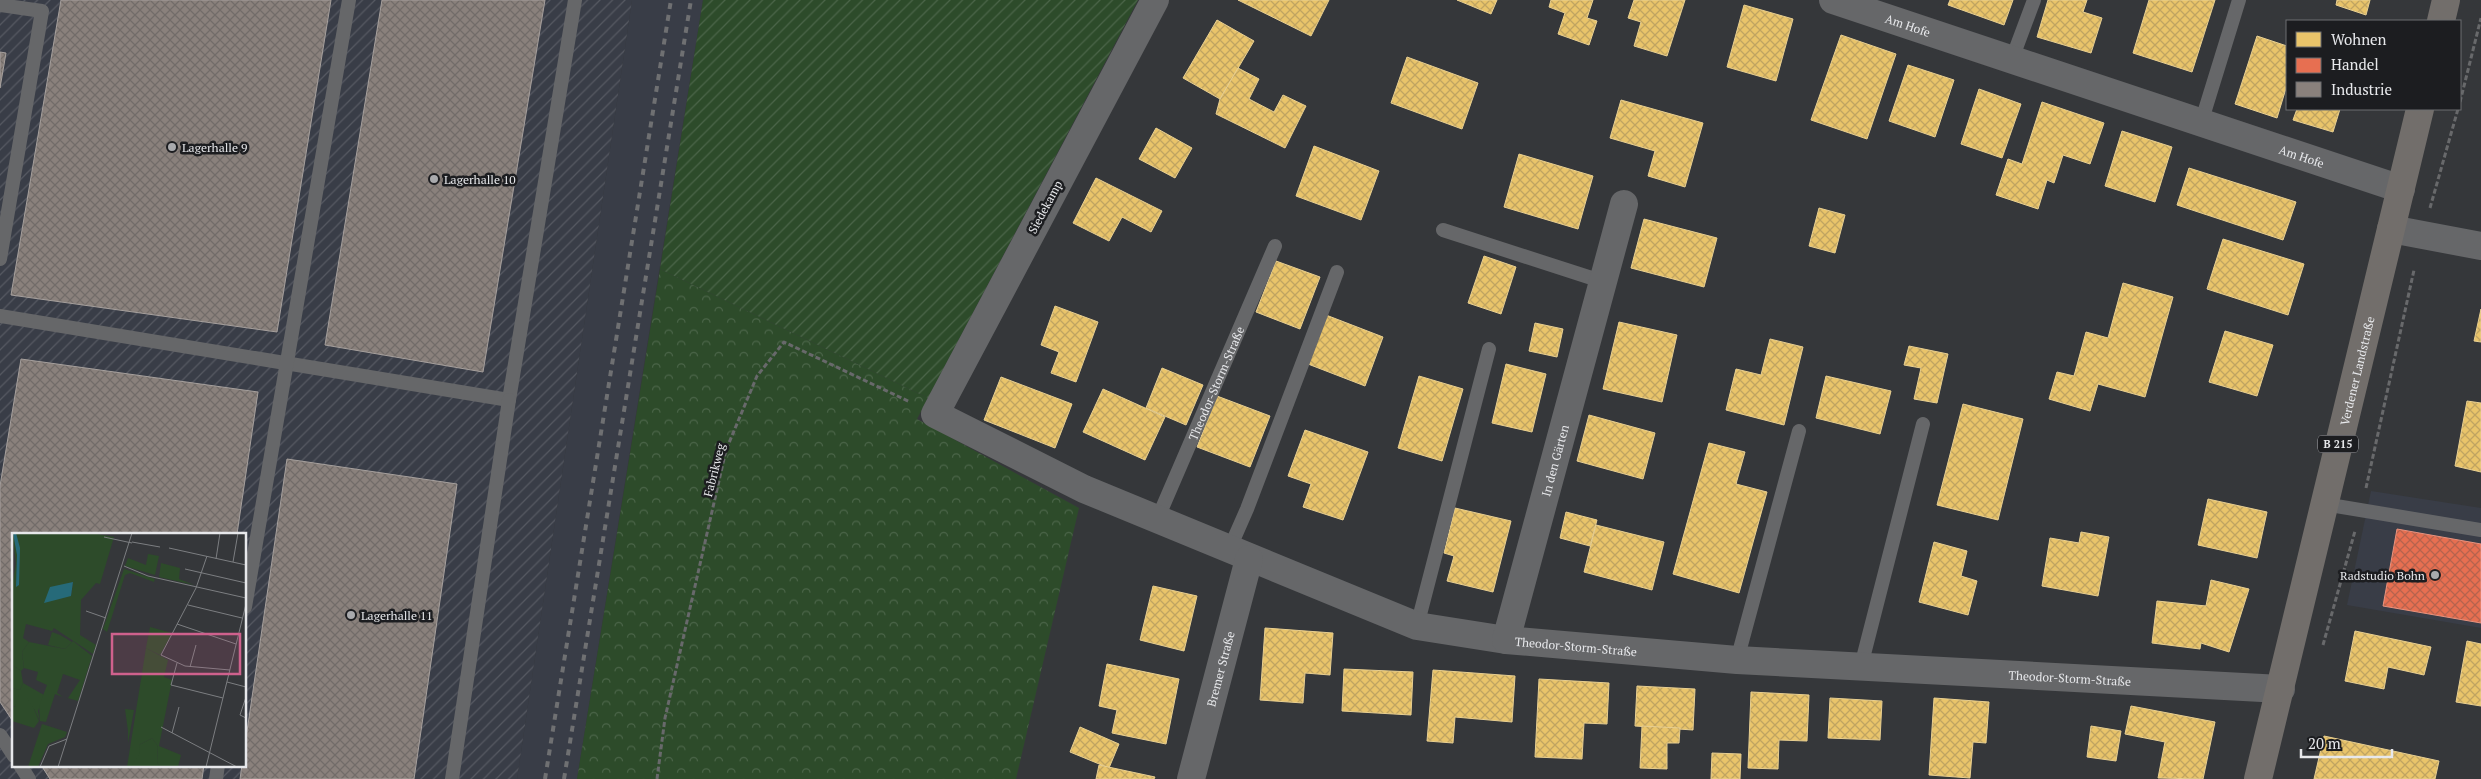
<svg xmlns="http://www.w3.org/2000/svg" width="2481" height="779" font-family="'PT Serif',serif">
  <defs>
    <pattern id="industrial-furrows" width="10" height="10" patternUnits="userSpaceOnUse" patternTransform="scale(1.25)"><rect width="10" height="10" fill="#393d47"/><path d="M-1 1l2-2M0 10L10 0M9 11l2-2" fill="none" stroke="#565962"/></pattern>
    <pattern id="forest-crowns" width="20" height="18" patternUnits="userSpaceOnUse" patternTransform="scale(1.25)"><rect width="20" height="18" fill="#2d4b2a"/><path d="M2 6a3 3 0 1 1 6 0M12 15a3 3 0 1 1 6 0" fill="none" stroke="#4b6549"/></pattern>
    <pattern id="garden-furrows" width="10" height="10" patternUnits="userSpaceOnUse" patternTransform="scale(1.25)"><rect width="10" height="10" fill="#2d4b2a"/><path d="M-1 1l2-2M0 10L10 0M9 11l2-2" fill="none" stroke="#4b6549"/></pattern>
    <pattern id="homes-cross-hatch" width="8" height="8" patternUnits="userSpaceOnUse" patternTransform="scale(1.25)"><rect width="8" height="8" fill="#e9c46a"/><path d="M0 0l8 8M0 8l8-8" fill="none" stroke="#c0a461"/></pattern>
    <pattern id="shops-cross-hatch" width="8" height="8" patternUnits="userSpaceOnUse" patternTransform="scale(1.25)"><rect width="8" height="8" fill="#e76f51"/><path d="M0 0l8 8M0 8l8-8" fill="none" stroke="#b6634e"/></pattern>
    <pattern id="industry-cross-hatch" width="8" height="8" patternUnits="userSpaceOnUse" patternTransform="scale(1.25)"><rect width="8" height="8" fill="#8a817c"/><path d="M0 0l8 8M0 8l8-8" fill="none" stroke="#726c69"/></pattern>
  </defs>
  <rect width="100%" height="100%" fill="#35373a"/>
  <g fill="#393d47">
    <polygon points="632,0 703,0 577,779 517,779"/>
    <polygon points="2371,491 2481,508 2481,628 2347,605"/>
  </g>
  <path fill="url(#industrial-furrows)" fill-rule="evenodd" d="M0,0H632L517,779H0ZM14,534H245V765H14Z"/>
  <polygon fill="url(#forest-crowns)" points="660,269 928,398 917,419 1079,508 1016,779 577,779"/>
  <polygon fill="url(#garden-furrows)" points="703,0 1138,0 928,398 660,269"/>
  <g fill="url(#homes-cross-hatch)" stroke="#e8cf91">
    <polygon points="1238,0 1329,0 1311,36"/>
    <polygon points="1457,0 1497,0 1491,14"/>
    <polygon points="1551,0 1593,0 1587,18 1597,21 1589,45 1558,34 1565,13 1549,7"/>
    <polygon points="1634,0 1685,0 1667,56 1634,46 1641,22 1628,18"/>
    <polygon points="1950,0 2013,0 2004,25 1948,5"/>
    <polygon points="2048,0 2087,0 2083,12 2102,18 2091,53 2037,37"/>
    <polygon points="2149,0 2215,0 2192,72 2133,53"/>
    <polygon points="2337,0 2370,0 2366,15 2336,5"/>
    <polygon points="1744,5 1793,19 1776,81 1727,67"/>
    <polygon points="1217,20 1254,41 1220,99 1183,78"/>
    <polygon points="1841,35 1896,54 1867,139 1811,120"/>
    <polygon points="2257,36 2287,46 2287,85 2277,118 2235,104"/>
    <polygon points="1407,57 1478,83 1462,129 1391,103"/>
    <polygon points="1908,65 1954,80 1935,137 1889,121"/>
    <polygon points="1238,68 1259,79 1249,99 1274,112 1283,95 1306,106 1285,148 1216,114 1220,99"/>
    <polygon points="1979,89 2021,104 2002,158 1961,144"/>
    <polygon points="1621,100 1703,123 1685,187 1648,176 1655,151 1610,138"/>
    <polygon points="2042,102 2104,123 2090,164 2063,155 2054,183 2047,180 2038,209 1996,195 2008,159 2022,164"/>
    <polygon points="2297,109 2340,109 2333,132 2293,120"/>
    <polygon points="1156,128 1192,148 1175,178 1139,159"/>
    <polygon points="2122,131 2172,147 2155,202 2105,186"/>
    <polygon points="1314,146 1379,171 1361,220 1296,196"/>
    <polygon points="1519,154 1593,176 1578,229 1504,207"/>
    <polygon points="2189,168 2296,202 2283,240 2177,205"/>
    <polygon points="1096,178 1162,211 1151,232 1122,217 1109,241 1073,223"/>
    <polygon points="1819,208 1845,215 1835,253 1809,246"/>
    <polygon points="1644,219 1717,238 1704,287 1631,268"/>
    <polygon points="2223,239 2304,264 2288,315 2207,289"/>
    <polygon points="1484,256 1516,267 1501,314 1468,303"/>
    <polygon points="1276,261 1320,277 1300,329 1256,312"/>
    <polygon points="2123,283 2173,297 2145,397 2098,384 2090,411 2049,399 2057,372 2074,376 2086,332 2108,338"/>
    <polygon points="1055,306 1098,322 1076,382 1051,373 1059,352 1041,345"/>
    <polygon points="2481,309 2481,342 2474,341"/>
    <polygon points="1326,315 1383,337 1365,386 1308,364"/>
    <polygon points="1619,322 1677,335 1662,402 1603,389"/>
    <polygon points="1535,323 1563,329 1557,357 1529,351"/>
    <polygon points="2225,331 2273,345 2257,396 2209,382"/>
    <polygon points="1770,339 1803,347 1784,425 1726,410 1736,369 1761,375"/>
    <polygon points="1909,346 1948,354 1937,403 1914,399 1921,368 1904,365"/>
    <polygon points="1506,364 1546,374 1532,432 1492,423"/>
    <polygon points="1162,368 1203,385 1186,425 1146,408"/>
    <polygon points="1419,376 1463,389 1442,461 1398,448"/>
    <polygon points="1826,376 1891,391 1880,434 1816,418"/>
    <polygon points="1001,377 1072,404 1055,448 984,420"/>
    <polygon points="1103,389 1165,417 1145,460 1083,432"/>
    <polygon points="1217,396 1270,416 1250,467 1197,447"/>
    <polygon points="2467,401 2481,403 2481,472 2455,466"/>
    <polygon points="1963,404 2023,419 1998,520 1937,505"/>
    <polygon points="1589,415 1655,433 1643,479 1577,461"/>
    <polygon points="1305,430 1368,452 1343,520 1303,507 1311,484 1288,476"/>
    <polygon points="1709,443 1745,452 1736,484 1767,492 1739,593 1673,574"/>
    <polygon points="2208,499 2267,512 2257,558 2198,545"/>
    <polygon points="1455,508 1511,521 1493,592 1447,581 1454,556 1444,553"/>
    <polygon points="1566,512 1597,520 1590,546 1560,538"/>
    <polygon points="1596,525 1664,542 1652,590 1584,572"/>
    <polygon points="2081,532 2109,537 2098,596 2042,586 2050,538 2079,543"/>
    <polygon points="1934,542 1967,551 1961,576 1977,581 1968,615 1919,602"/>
    <polygon points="2211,580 2249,589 2229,652 2201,643 2200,649 2152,643 2157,601 2206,606"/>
    <polygon points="1153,586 1197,596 1184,651 1140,640"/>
    <polygon points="1265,628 1333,633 1330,675 1305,673 1303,703 1260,700"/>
    <polygon points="2355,631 2431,647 2424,675 2388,667 2384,689 2345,681"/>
    <polygon points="2467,641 2481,644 2481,706 2456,702"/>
    <polygon points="1107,664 1179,679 1166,744 1112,733 1117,710 1099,706"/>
    <polygon points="1344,669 1413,672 1411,715 1342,711"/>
    <polygon points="1433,670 1515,676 1512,722 1455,717 1453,743 1427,741"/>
    <polygon points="1539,679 1609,683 1607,724 1584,723 1582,759 1535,757"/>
    <polygon points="1637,686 1695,689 1693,730 1635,726"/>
    <polygon points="1751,692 1809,695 1807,741 1779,740 1778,769 1748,768"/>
    <polygon points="1830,698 1882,701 1880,740 1828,738"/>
    <polygon points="1934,698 1989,702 1986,743 1973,742 1970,778 1929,775"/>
    <polygon points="2131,706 2215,722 2203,779 2158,778 2165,742 2125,734"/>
    <polygon points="1642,726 1680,728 1679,743 1667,743 1667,769 1640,768"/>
    <polygon points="2091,726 2121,731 2116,761 2087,757"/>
    <polygon points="1080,727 1119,744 1109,768 1070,752"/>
    <polygon points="2324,736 2439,761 2435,779 2314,779"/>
    <polygon points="1712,753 1741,754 1740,779 1711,779"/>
    <polygon points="1099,765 1155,777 1154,779 1096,779"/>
  </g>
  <polygon fill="url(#shops-cross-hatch)" stroke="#e7937f" points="2397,529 2481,544 2481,623 2383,606"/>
  <g fill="url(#industry-cross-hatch)" stroke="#a6a09d">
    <polygon points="61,0 331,0 277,332 11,295"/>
    <polygon points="382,0 545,0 483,372 325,345"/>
    <polygon points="0,52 6,53 0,88"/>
    <polygon points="21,359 258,392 237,534 14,534 14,723 0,702 0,486"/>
    <polygon points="287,459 457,484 414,779 240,779 242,765 245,765 245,745"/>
    <polygon points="41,765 204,765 202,779 50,779"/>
  </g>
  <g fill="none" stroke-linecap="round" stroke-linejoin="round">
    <g stroke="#68696b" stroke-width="3" stroke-dasharray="5 2.5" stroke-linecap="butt">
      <polyline points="2460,102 2481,18"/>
      <polyline points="2430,208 2458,109"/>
      <polyline points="2366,488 2414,270"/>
      <polyline points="2323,645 2355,531"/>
      <polyline points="657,779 665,718 726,450 757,376 784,342 910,402"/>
    </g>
    <g stroke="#666769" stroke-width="14">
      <polyline points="0,5 42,11 0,259"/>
      <polyline points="2012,59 2034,0"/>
      <polyline points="2201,123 2239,0"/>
      <polyline points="1443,230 1604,282"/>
      <polyline points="0,316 509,400 575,0"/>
      <polyline points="2324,504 2481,530"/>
      <path id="s1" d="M1157,520L1275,246"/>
      <polyline points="1229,550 1247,509 1337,272"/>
      <polyline points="245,607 349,0"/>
      <polyline points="1417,626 1489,349"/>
      <polyline points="1737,660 1799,431"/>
      <polyline points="1861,666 1923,424"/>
      <polyline points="0,735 14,756"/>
      <polyline points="20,765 29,779"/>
      <polyline points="216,779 218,765"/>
      <polyline points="452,779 509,400"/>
    </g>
    <g stroke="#666769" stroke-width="28">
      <path id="s2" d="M1155,0L935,414L1084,489L1417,626L1506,640L1737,660L2281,689"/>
      <path id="s3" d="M1833,0L2401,189"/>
      <polyline points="2391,229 2481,246"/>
      <path id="s4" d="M1506,640L1624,204"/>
      <path id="s5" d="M1191,779L1249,559"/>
    </g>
    <g stroke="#726e6b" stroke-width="28">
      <polyline points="2441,21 2446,0"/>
      <path id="s6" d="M2258,779L2420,109"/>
    </g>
    <g stroke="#6f7072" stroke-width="4" stroke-dasharray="6 6" stroke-linecap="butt">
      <polyline points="545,779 671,0"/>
      <polyline points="564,779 691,0"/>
    </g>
  </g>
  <g fill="#a9aaad" stroke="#1c1d20" stroke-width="2">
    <circle cx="172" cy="147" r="5"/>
    <circle cx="434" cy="179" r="5"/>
    <circle cx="2435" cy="575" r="5"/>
    <circle cx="351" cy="615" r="5"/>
  </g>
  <g text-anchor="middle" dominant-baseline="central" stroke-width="5" stroke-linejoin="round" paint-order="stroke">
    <rect fill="#1c1d20" stroke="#aaabae" stroke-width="1" x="2318" y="435.5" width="40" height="17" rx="4"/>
    <g font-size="11" font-weight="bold" fill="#e7e8eb">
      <text x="2338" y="444">B 215</text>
    </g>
    <g font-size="12" fill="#e7e8eb" stroke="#1c1d20">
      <text stroke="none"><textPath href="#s3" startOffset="79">Am Hofe</textPath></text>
      <text stroke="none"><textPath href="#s3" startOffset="494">Am Hofe</textPath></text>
      <text transform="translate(1045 207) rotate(-62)">Siedekamp</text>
      <text stroke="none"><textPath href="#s6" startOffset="420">Verdener Landstraße</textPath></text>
      <text stroke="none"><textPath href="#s1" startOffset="149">Theodor-Storm-Straße</textPath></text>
      <text stroke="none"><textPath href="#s4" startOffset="186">In den Gärten</textPath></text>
      <text transform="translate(714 470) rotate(-76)">Fabrikweg</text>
      <text stroke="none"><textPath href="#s2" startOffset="1156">Theodor-Storm-Straße</textPath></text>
      <text stroke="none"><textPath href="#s5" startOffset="114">Bremer Straße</textPath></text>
      <text stroke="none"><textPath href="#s2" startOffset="1651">Theodor-Storm-Straße</textPath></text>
    </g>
    <g font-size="12" fill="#e7e8eb" stroke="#1c1d20" text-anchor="start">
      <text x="182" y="147">Lagerhalle 9</text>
      <text x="444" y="179">Lagerhalle 10</text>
      <text x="2425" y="575" text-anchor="end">Radstudio Bohn</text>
      <text x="361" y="615">Lagerhalle 11</text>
    </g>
  </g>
  <g transform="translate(12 533)">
    <rect width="234" height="234" fill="#35373a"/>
    <path d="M0,0H80L102,4L88,51L84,50L69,67L68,102L84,112L81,121L42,95L40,98L14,91L11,105L17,109L10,119L12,135L9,138L0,132V53L4,30ZM61,49L59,63L38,54H47ZM136,21L147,23L143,42L113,33L116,25L134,32ZM112,36L143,46L142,49L118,40L113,42L95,99L91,96ZM40,99L48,102L60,109L53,116L36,112ZM11,150L32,162L26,178L28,188L22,176L0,173V155L8,157ZM140,205L146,213L145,229L148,234H119L127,212Z" fill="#2d4b2a" fill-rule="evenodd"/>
    <path d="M149,30L168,35L167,46L182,52L147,44ZM61,108L80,123L66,168L52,164L56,165L68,147L51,141L45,160L51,164L43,161L34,189L28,188L27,173L35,152L24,147L26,139L12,135L10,119L17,109L53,116ZM134,115L156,127L152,144L160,147L147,213L169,222L166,234H148L145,229L146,213L140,205L127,212L128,220L119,234H115ZM0,132L9,138L11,150L8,157L0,155ZM7,161L15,165L22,176L27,188L22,195L0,188V173L3,174ZM113,176L122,177L116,210V198ZM30,191L55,199L53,204L36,211L26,234H16Z" fill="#2d4b2a"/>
    <path d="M138,94L160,100L148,122L134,115Z" fill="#2d4b2a"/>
    <path d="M1,0H4L8,15L7,52L4,54L5,22ZM61,49L59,63L32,70L38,54Z" fill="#266a79"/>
    <path fill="none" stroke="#7c7e81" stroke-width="1" d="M92,4L120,10M120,9L148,14M157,15L234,32M195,23L184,55L149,122L173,133L218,137M204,26L208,0M221,29L226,0M112,33L136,43L234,65M173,36L234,50M176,72L230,85M74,78L94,85M165,91L224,111M165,130L159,152L211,165M178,134L184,112M215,149L234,154M234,164L228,182L234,185M149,194L225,234M160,200L167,174M53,212L120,0M28,234L37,213L55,206M46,234L53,212M194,234L234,71"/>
    <path fill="#cf618d" fill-opacity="0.15" stroke="#cf618d" stroke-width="2.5" d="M100,101H228V141H100Z"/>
    <rect width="234" height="234" fill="none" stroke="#e7e8eb" stroke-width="2.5"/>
  </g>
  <rect x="2286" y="20" width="175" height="90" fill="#1c1d20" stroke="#6d6e71"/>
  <rect x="2296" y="32" width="25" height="15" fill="#e9c46a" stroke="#6d6e71"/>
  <text x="2331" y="45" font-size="15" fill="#e7e8eb">Wohnen</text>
  <rect x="2296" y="58" width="25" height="15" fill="#e76f51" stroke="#6d6e71"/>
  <text x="2331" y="70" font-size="15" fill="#e7e8eb">Handel</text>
  <rect x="2296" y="82" width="25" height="15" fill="#8a817c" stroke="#6d6e71"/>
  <text x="2331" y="95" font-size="15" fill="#e7e8eb">Industrie</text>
  <path d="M2301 749v8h91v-8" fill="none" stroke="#e7e8eb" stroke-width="2.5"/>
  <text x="2308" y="749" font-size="15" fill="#e7e8eb" stroke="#1c1d20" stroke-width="4" paint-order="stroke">20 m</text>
</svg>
